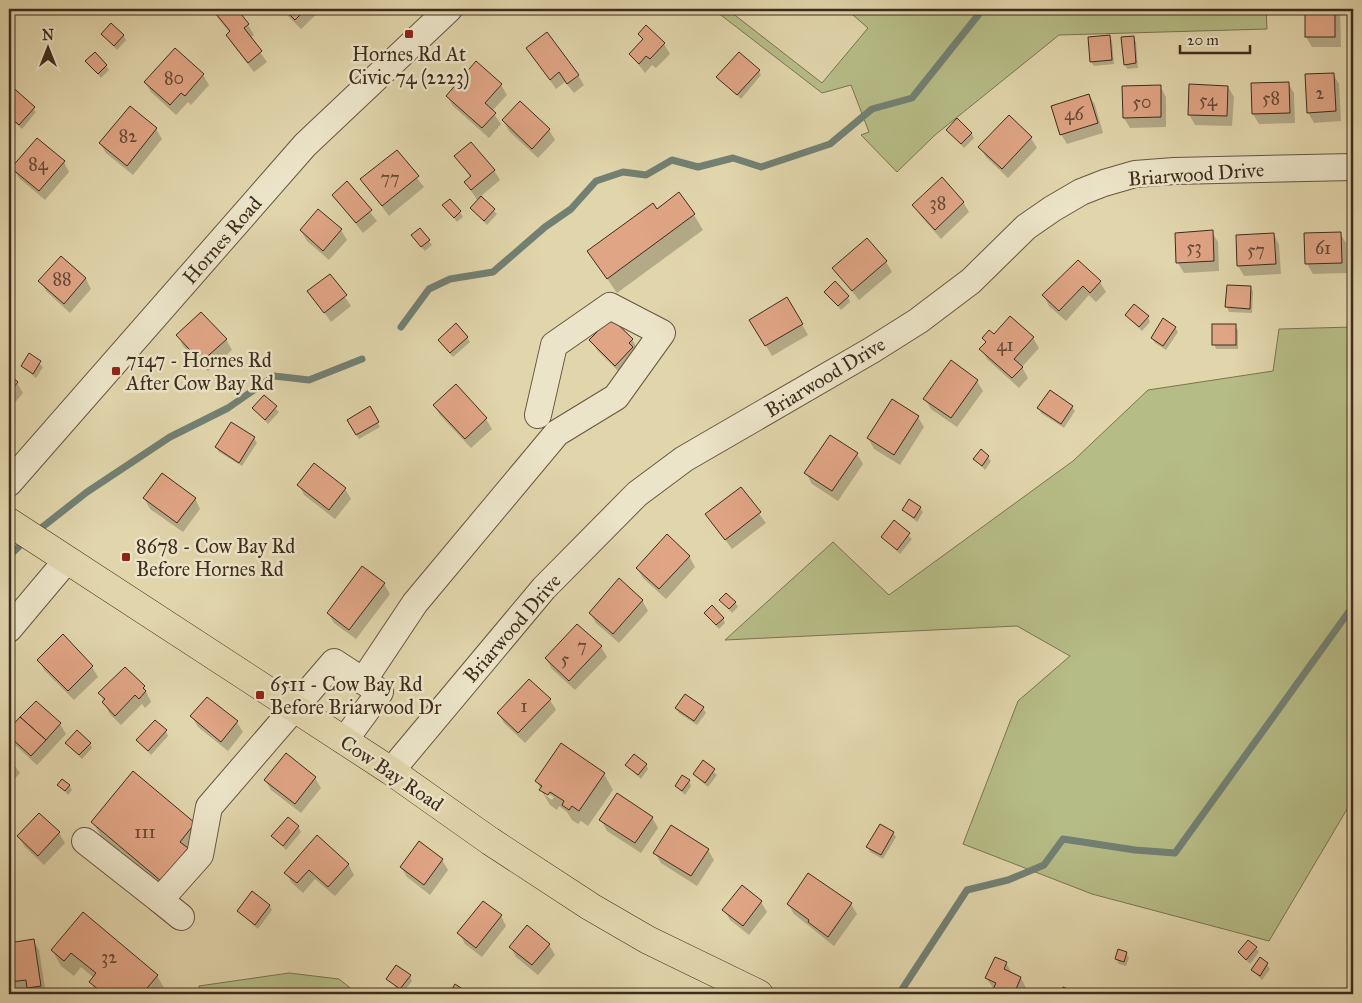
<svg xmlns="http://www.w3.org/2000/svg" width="1362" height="1003" font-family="'IM FELL Great Primer',serif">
  <rect width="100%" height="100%" fill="#e1d5ab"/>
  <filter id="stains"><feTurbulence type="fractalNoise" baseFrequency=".004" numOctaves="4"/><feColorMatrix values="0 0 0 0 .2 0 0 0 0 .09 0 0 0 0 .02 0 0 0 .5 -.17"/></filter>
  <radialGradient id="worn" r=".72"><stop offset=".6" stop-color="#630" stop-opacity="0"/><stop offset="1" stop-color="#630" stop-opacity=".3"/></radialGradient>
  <g fill="#b6bc86" stroke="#7a7452">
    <polygon points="713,9 727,9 822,83 868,28 846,9 1266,9 1267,29 1059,35 935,135 897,172 861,135 869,132 851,85 822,93"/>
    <polygon points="1353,327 1353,799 1269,941 1092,894 963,844 1018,701 1070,656 1017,626 725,640 833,542 889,595 1073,461 1148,390 1273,371 1279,329"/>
    <polygon points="289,973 339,979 358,994 200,994 199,986"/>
  </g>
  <g fill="#0003" fill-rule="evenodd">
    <polygon points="211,9 235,9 248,25 254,35 250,38 267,62 254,72 233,45 227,35 230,33"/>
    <polygon points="281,9 322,9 301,29"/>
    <polygon points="1306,9 1340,9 1341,47 1312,47 1306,37"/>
    <polygon points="102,34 123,35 126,40 117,50"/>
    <polygon points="640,34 664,44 670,54 656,68 652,65 645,73 630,54 643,40"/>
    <polygon points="1109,36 1112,41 1114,64 1094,66 1091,62"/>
    <polygon points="1133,37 1136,42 1138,68 1127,69 1125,64"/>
    <polygon points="527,48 578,75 584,85 574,93 565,82 556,89"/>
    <polygon points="87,61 106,66 109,70 101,78"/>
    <polygon points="759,71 761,75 741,99 718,77"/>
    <polygon points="1333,74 1339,84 1341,121 1314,123 1308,112"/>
    <polygon points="203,75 209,85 191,105 188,102 176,115 151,92 145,82"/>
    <polygon points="1288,83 1294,93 1295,123 1259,124 1253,114 1252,84"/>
    <polygon points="501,85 507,95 492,111 501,124 489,138 453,106 447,96"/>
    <polygon points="9,86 36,112 22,129 9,117"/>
    <polygon points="1160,86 1166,97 1166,127 1130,128 1124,118"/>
    <polygon points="1228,87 1234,97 1232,126 1195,125 1189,114"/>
    <polygon points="1089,95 1095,105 1103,133 1067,144 1061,134"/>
    <polygon points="520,102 549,130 555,140 538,158 509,131 503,120"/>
    <polygon points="130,108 156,129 162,139 133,175 106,153 100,143"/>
    <polygon points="948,130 971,133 974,138 964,148"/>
    <polygon points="1031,138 1037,148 1008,178 986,157 980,147"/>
    <polygon points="396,152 424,187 389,216 362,180"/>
    <polygon points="456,156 494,170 500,180 480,197 497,214 487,225 471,208 478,201 465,182 471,178"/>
    <polygon points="64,162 69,172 45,200 19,178 13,168"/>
    <polygon points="347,183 377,221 363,233 333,195"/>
    <polygon points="963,202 969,212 941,239 920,215 914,205"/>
    <polygon points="444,206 460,212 463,217 457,222"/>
    <polygon points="657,210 694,215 703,230 617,293 589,252"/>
    <polygon points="420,229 432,245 425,251 415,240"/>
    <polygon points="341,230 347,240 329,260 307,241 301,231"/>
    <polygon points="1212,232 1218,242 1219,271 1184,273 1178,263"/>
    <polygon points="1340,233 1346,243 1347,273 1313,274 1307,264"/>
    <polygon points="1274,234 1279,245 1281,274 1244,276 1238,266"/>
    <polygon points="62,257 86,279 91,289 70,313 46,291 40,281"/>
    <polygon points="1078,261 1100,282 1106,292 1096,302 1089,295 1066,321 1049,306 1044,296"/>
    <polygon points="886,262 892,272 859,300 834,268"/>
    <polygon points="330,275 351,306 331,322 309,291"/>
    <polygon points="1350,275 1353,275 1353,294 1349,289"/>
    <polygon points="1251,287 1253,292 1252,313 1229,312 1227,307"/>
    <polygon points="826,292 848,297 850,302 841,310"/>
    <polygon points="787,298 808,335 772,356 751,320"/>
    <polygon points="1126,315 1148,317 1150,322 1142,331"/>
    <polygon points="1235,326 1238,330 1238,349 1216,349 1214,344"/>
    <polygon points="1175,327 1178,332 1166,350 1155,343 1152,338"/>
    <polygon points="178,335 226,339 232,350 208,371 183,346"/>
    <polygon points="994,336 1033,338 1039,348 1022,367 1028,378 1019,388 987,359 981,349"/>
    <polygon points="467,337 470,342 453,357 442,345"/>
    <polygon points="632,339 638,350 622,375 597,350 591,340"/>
    <polygon points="30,355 43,367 36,378 22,366"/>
    <polygon points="9,376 17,383 23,393 9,410"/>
    <polygon points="977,381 983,391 957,427 931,409 925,399"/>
    <polygon points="456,386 486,419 492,429 471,448 440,415 434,405"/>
    <polygon points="264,396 279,412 268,424 254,408"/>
    <polygon points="893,401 918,417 924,427 900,465 874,449 868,438"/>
    <polygon points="1072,407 1075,411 1064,428 1041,413 1039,408"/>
    <polygon points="369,408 380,427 359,439 348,421"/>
    <polygon points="254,438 257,443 242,466 219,452 216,447"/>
    <polygon points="981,451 991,461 985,470 975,459"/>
    <polygon points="857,454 863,464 838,501 812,484 806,473"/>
    <polygon points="299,485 345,489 351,499 335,519 304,495"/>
    <polygon points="741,489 766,523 732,549 707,515"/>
    <polygon points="144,498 195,498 200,509 183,532 150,509"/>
    <polygon points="920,508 923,512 917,522 903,510"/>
    <polygon points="894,522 912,539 900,554 882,537"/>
    <polygon points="689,556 695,567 666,599 643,578 637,568"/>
    <polygon points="384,584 390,594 356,639 334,623 328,613"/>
    <polygon points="642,600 648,611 619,643 596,623 590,613"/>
    <polygon points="721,600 735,602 738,607 732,613"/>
    <polygon points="705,613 723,618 725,623 719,629"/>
    <polygon points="601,647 607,657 575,690 552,669 546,659"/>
    <polygon points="39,660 92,667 98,677 74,700 44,670"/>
    <polygon points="144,687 151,702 145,708 142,704 121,725 109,713 100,693"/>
    <polygon points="550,700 556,710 525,743 504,723 498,713"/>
    <polygon points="36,703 60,724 66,734 37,765 14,744 9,736"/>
    <polygon points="676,708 703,708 706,713 697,725 679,713"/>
    <polygon points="192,717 237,722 243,732 228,751 198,727"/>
    <polygon points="166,731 168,736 151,755 138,740"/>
    <polygon points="67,743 90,743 92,748 82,759"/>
    <polygon points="9,758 20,773 9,785"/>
    <polygon points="703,762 717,775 708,787 694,775"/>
    <polygon points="646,764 648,769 641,779 627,765"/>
    <path d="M604,774L613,790L588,826L581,821L578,824L572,820L567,812L559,806L557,810L550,805L536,781ZM545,792L554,797L552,800L545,795Z"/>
    <polygon points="315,778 321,788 301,813 271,790 265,780"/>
    <polygon points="689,781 691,786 685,795 676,786"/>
    <polygon points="59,785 69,785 72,790 68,795"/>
    <polygon points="40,814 59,833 65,843 44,865 25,847 19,837"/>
    <polygon points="652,817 658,828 641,853 607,831 601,820"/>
    <polygon points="93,822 194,824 203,839 171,896 102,838"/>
    <polygon points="298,827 301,832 286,850 273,836"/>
    <polygon points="893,833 896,837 883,859 870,852 868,847"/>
    <polygon points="419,843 442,860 448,870 430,895 407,877 401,867"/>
    <polygon points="708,850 714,860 697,886 661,863 655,853"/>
    <polygon points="348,864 354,875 335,896 315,879 303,893 292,883 286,873"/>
    <polygon points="742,886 761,902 767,912 749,935 730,920 724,910"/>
    <polygon points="788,904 851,904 857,914 834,946 794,914"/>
    <polygon points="269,905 272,910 258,929 238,911"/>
    <polygon points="83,914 157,976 166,991 163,994 98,994 91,982 94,978 81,967 74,976 61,966 52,950"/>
    <polygon points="501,916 506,926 482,957 465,944 459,933"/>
    <polygon points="33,940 39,950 46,994 32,994 29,990 13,993 9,985 9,944"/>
    <polygon points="1249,941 1259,952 1250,964 1239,953"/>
    <polygon points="549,945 555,955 538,975 516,957 511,947"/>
    <polygon points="1126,953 1129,958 1126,966 1119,964 1116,959"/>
    <polygon points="1006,963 1012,973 1021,978 1026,988 1024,994 992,994 994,989 986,978"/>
    <polygon points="1267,964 1270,969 1262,980 1252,970"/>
    <polygon points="410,976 412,981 403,993 387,979"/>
  </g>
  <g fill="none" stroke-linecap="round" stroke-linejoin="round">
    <g stroke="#728073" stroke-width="7">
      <polyline points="401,327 429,289 450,279 493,272 545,227 571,209 596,181 623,172 646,175 672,160 698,167 733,158 761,167 830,144 872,109 912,98 983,9"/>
      <polyline points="36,532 87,492 170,437 228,408 274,376 309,380 362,359"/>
      <polyline points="9,556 26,540"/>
      <polyline points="899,994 967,890 1008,880 1044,865 1063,839 1135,850 1175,853 1353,606"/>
    </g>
  </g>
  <g fill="#e0a585" stroke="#3e2c1d">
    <polygon points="212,9 237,9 249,24 244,28 262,51 248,63 226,35 230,31"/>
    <polygon points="284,9 306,9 295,20"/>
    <rect x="1305" y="9" width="30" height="28"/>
    <polygon points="111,23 124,35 114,46 101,34"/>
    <polygon points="646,25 665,43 650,59 646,56 639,64 629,54 643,39 638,34"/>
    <polygon points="547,32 579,75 567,84 559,72 550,80 526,48"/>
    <polygon points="1110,35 1112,60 1090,62 1088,37"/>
    <polygon points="1134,36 1136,63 1124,65 1121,37"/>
    <polygon points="175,48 204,74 185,96 181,93 170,105 144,82"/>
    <polygon points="95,52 107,65 98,74 85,61"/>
    <polygon points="739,52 760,70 737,95 716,77"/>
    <polygon points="476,61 502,84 485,103 496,113 482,128 446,96"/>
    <polygon points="1334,73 1336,111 1307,113 1305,74"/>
    <polygon points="1289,82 1290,113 1252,114 1251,83"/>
    <polygon points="9,84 35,107 19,125 9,116"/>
    <polygon points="1189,84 1228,86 1227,116 1188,115"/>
    <polygon points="1161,85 1161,117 1123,118 1122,86"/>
    <polygon points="1089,94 1098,123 1060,135 1051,106"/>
    <polygon points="520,101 550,129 532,149 502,120"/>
    <polygon points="130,106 157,128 127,166 99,143"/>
    <polygon points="1009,115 1032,137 1002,169 978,147"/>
    <polygon points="957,118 972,133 961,144 946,130"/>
    <polygon points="37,138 65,161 39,191 11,168"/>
    <polygon points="471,142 495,170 471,190 464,182 471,176 454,156"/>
    <polygon points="397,150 419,176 382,206 360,179"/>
    <polygon points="942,177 964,202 935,230 912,205"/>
    <polygon points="347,181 372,210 356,223 332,195"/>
    <polygon points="679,192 695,214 607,279 587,251 653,203 657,209"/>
    <polygon points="481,196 495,209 484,221 470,208"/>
    <polygon points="450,199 461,211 454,218 442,205"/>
    <polygon points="318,209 342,229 323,251 300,230"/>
    <polygon points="420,228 430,240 421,247 411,235"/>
    <polygon points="1213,230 1214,261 1176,263 1175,233"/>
    <polygon points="1341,232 1342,263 1305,264 1304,233"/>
    <polygon points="1274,233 1276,264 1237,266 1236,235"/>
    <polygon points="867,238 887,261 852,291 832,268"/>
    <polygon points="61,256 86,278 64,304 38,281"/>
    <polygon points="1078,260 1101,281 1090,293 1083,286 1059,311 1042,295"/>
    <polygon points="330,274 347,295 324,313 307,291"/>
    <polygon points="1349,274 1353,274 1353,289 1348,289"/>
    <polygon points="835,281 849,296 838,306 824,292"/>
    <polygon points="1227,285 1251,286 1250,309 1225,307"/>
    <polygon points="787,297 803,324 765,346 749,320"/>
    <polygon points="1134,304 1149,316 1139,327 1125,315"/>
    <polygon points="201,312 227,339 201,362 176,335"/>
    <polygon points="1010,316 1034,337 1014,359 1023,367 1012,378 979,349 986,342 982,338 989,330 994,334"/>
    <polygon points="611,318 633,339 629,343 633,347 615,366 589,340"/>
    <polygon points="1163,318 1176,327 1163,346 1151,338"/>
    <polygon points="456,323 468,337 450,353 438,340"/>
    <rect x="1212" y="324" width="24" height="21"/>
    <polygon points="29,353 41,361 33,374 21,366"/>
    <polygon points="951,360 978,380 951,418 923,399"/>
    <polygon points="9,374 18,382 9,393"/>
    <polygon points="456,384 487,418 465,439 433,405"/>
    <polygon points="1050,390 1073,406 1061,424 1037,408"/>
    <polygon points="264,395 277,406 265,420 252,408"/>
    <polygon points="892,399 919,416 894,455 867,438"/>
    <polygon points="370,406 379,422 356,435 347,420"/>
    <polygon points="231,422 255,437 239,463 215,447"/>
    <polygon points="830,435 858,453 832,491 804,473"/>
    <polygon points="981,449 989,456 982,466 973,459"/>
    <polygon points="314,463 346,488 329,510 297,485"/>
    <polygon points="162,473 196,498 177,523 143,498"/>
    <polygon points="741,487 761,512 725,540 705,514"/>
    <polygon points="909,499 921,507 914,518 902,510"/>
    <polygon points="894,520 910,533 897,550 881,537"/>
    <polygon points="667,534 690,556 659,589 636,568"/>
    <polygon points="362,566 385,583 349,630 327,613"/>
    <polygon points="619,578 643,600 613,634 589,613"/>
    <polygon points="726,593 736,602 729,609 719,600"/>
    <polygon points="712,605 724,618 716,625 704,613"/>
    <polygon points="577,624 602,646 569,681 545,658"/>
    <polygon points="63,634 93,666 68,691 37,660"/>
    <polygon points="125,667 145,686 143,688 146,691 139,699 135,695 115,716 102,702 105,699 98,693"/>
    <polygon points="529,679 551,699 518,733 497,713"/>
    <polygon points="685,694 704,707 694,721 675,708"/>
    <polygon points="207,697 238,721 221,742 190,716"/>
    <polygon points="36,701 61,723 46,740 20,717"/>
    <polygon points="20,717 46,740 31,756 9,736 10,728"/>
    <polygon points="155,720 167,730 148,751 136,740"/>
    <polygon points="77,730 91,743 79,755 65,743"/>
    <polygon points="561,743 605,773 579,811 572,806 569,810 562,805 564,801 550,792 548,795 539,790 542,786 535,781"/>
    <polygon points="286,753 316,777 295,804 264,780"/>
    <polygon points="634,754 647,764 638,775 625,765"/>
    <polygon points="9,756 15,762 9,769"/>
    <polygon points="703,760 715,769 705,783 693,774"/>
    <polygon points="133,771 195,823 180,842 188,848 161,881 91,822"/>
    <polygon points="682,775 690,780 682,791 675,786"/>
    <polygon points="62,779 70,785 65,791 57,785"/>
    <polygon points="617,793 653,817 635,843 599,820"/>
    <polygon points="39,813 60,832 38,856 17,836"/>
    <polygon points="288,817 299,826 283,846 271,836"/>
    <polygon points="880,824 894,832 881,855 866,847"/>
    <polygon points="671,825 709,849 691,876 653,853"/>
    <polygon points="317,835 349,864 328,887 309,870 297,883 284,873"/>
    <polygon points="419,841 443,859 424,885 400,867"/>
    <polygon points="808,873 852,903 828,937 808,922 809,920 787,904"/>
    <polygon points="742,885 762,901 743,926 722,910"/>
    <polygon points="252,891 270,905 255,925 237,911"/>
    <polygon points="483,901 502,915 476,948 457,933"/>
    <polygon points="83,912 158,975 142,994 104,994 89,982 96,973 71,953 64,961 51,950"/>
    <polygon points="527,925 550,944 532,965 509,947"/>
    <polygon points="34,939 41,986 27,988 26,980 9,982 9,943"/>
    <polygon points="1248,940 1257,947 1246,960 1238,952"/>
    <polygon points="1118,949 1127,952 1124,962 1115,959"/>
    <polygon points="995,957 1007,962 1004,969 1021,977 1014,994 991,994 996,983 985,978"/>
    <polygon points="1260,957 1268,963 1260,976 1251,970"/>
    <polygon points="396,965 411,975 400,989 386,979"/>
    <polygon points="455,984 470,994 449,994"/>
    <polygon points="1063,987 1079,994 1060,994"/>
    <polygon points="633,988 643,994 629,994"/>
    <polygon points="1350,992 1350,994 1304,994"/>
  </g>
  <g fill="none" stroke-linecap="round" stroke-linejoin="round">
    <g stroke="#675640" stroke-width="28">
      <g id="minor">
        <polyline points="9,483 305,145 449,9"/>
        <polyline points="9,629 67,560"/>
        <polyline points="363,681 415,603 557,433 616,397 662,333 610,306 554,345 538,415"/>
        <polyline points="391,771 544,588 637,494 684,459 872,350 918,321 971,281 1026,227 1052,209 1081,192 1104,183 1135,174 1174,171 1353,167"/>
        <polyline points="85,841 160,900 200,855 209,807 334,662 380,692 344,741"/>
        <polyline points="160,900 181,917"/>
      </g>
    </g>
    <g stroke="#3e2c1d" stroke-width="29">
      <polyline id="major" points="9,522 391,771 490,841 591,907 648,940 759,994"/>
    </g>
    <use href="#minor" stroke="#ece4c8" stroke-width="26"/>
    <use href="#major" stroke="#e1d5ab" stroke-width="28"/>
  </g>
  <g fill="#8f2418" stroke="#ece4c8" stroke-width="2">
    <rect x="404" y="29" width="10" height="10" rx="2.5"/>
    <rect x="111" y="366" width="10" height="10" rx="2.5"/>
    <rect x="121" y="552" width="10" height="10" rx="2.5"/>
    <rect x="255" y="690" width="10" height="10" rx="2.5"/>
  </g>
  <g text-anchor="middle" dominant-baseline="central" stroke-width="5" stroke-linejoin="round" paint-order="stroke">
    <g font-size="18" fill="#664a37">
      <text x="174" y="78">80</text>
      <text x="1320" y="93">2</text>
      <text x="1271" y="98">58</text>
      <text x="1208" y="100">54</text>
      <text x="1142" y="102">50</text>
      <text x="1074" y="114">46</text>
      <text x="128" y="136">82</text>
      <text x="38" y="164">84</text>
      <text x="390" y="178">77</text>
      <text x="938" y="203">38</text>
      <text x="1194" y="247">53</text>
      <text x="1323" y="248">61</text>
      <text x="1256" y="250">57</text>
      <text x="62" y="279">88</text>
      <text x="1005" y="345">41</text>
      <text x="582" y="646">7</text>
      <text x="565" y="659">5</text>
      <text x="524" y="706">1</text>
      <text x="145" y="832">111</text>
      <text x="109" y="957">32</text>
    </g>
    <g font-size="20" fill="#3e2c1d" stroke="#ece4c8" text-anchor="start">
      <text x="409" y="54" text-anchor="middle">Hornes Rd At<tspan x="409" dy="23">Civic 74 (2223)</tspan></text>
      <text x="126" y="360">7147 - Hornes Rd<tspan x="126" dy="23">After Cow Bay Rd</tspan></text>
      <text x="136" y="546">8678 - Cow Bay Rd<tspan x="136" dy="23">Before Hornes Rd</tspan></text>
      <text x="270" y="684">6511 - Cow Bay Rd<tspan x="270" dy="23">Before Briarwood Dr</tspan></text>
    </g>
    <g font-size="20" fill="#3e2c1d" stroke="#ece4c8">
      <text transform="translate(1196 174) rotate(-4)">Briarwood Drive</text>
      <text transform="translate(222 240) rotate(-49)">Hornes Road</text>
      <text transform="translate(825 377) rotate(-31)">Briarwood Drive</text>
      <text transform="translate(512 628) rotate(-49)">Briarwood Drive</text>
      <text transform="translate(392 773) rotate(34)">Cow Bay Road</text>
    </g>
  </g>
  <rect width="1362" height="1003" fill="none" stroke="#e1d5ab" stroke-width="30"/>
  <rect x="10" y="10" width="1342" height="983" fill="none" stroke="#3e2c1d" stroke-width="2.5"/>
  <rect x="15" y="15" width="1332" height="973" fill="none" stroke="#3e2c1d"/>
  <g transform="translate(48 48)" stroke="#ece4c8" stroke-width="4" paint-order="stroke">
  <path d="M0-4L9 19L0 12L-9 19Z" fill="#3e2c1d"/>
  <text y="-8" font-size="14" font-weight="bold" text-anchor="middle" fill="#3e2c1d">N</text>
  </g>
  <path d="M1180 45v8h70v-8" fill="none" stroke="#3e2c1d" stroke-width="2.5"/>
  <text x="1187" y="45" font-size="15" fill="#3e2c1d" stroke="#ece4c8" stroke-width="4" paint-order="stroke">20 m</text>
  <rect width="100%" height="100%" filter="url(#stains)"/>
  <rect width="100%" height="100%" fill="url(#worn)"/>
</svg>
